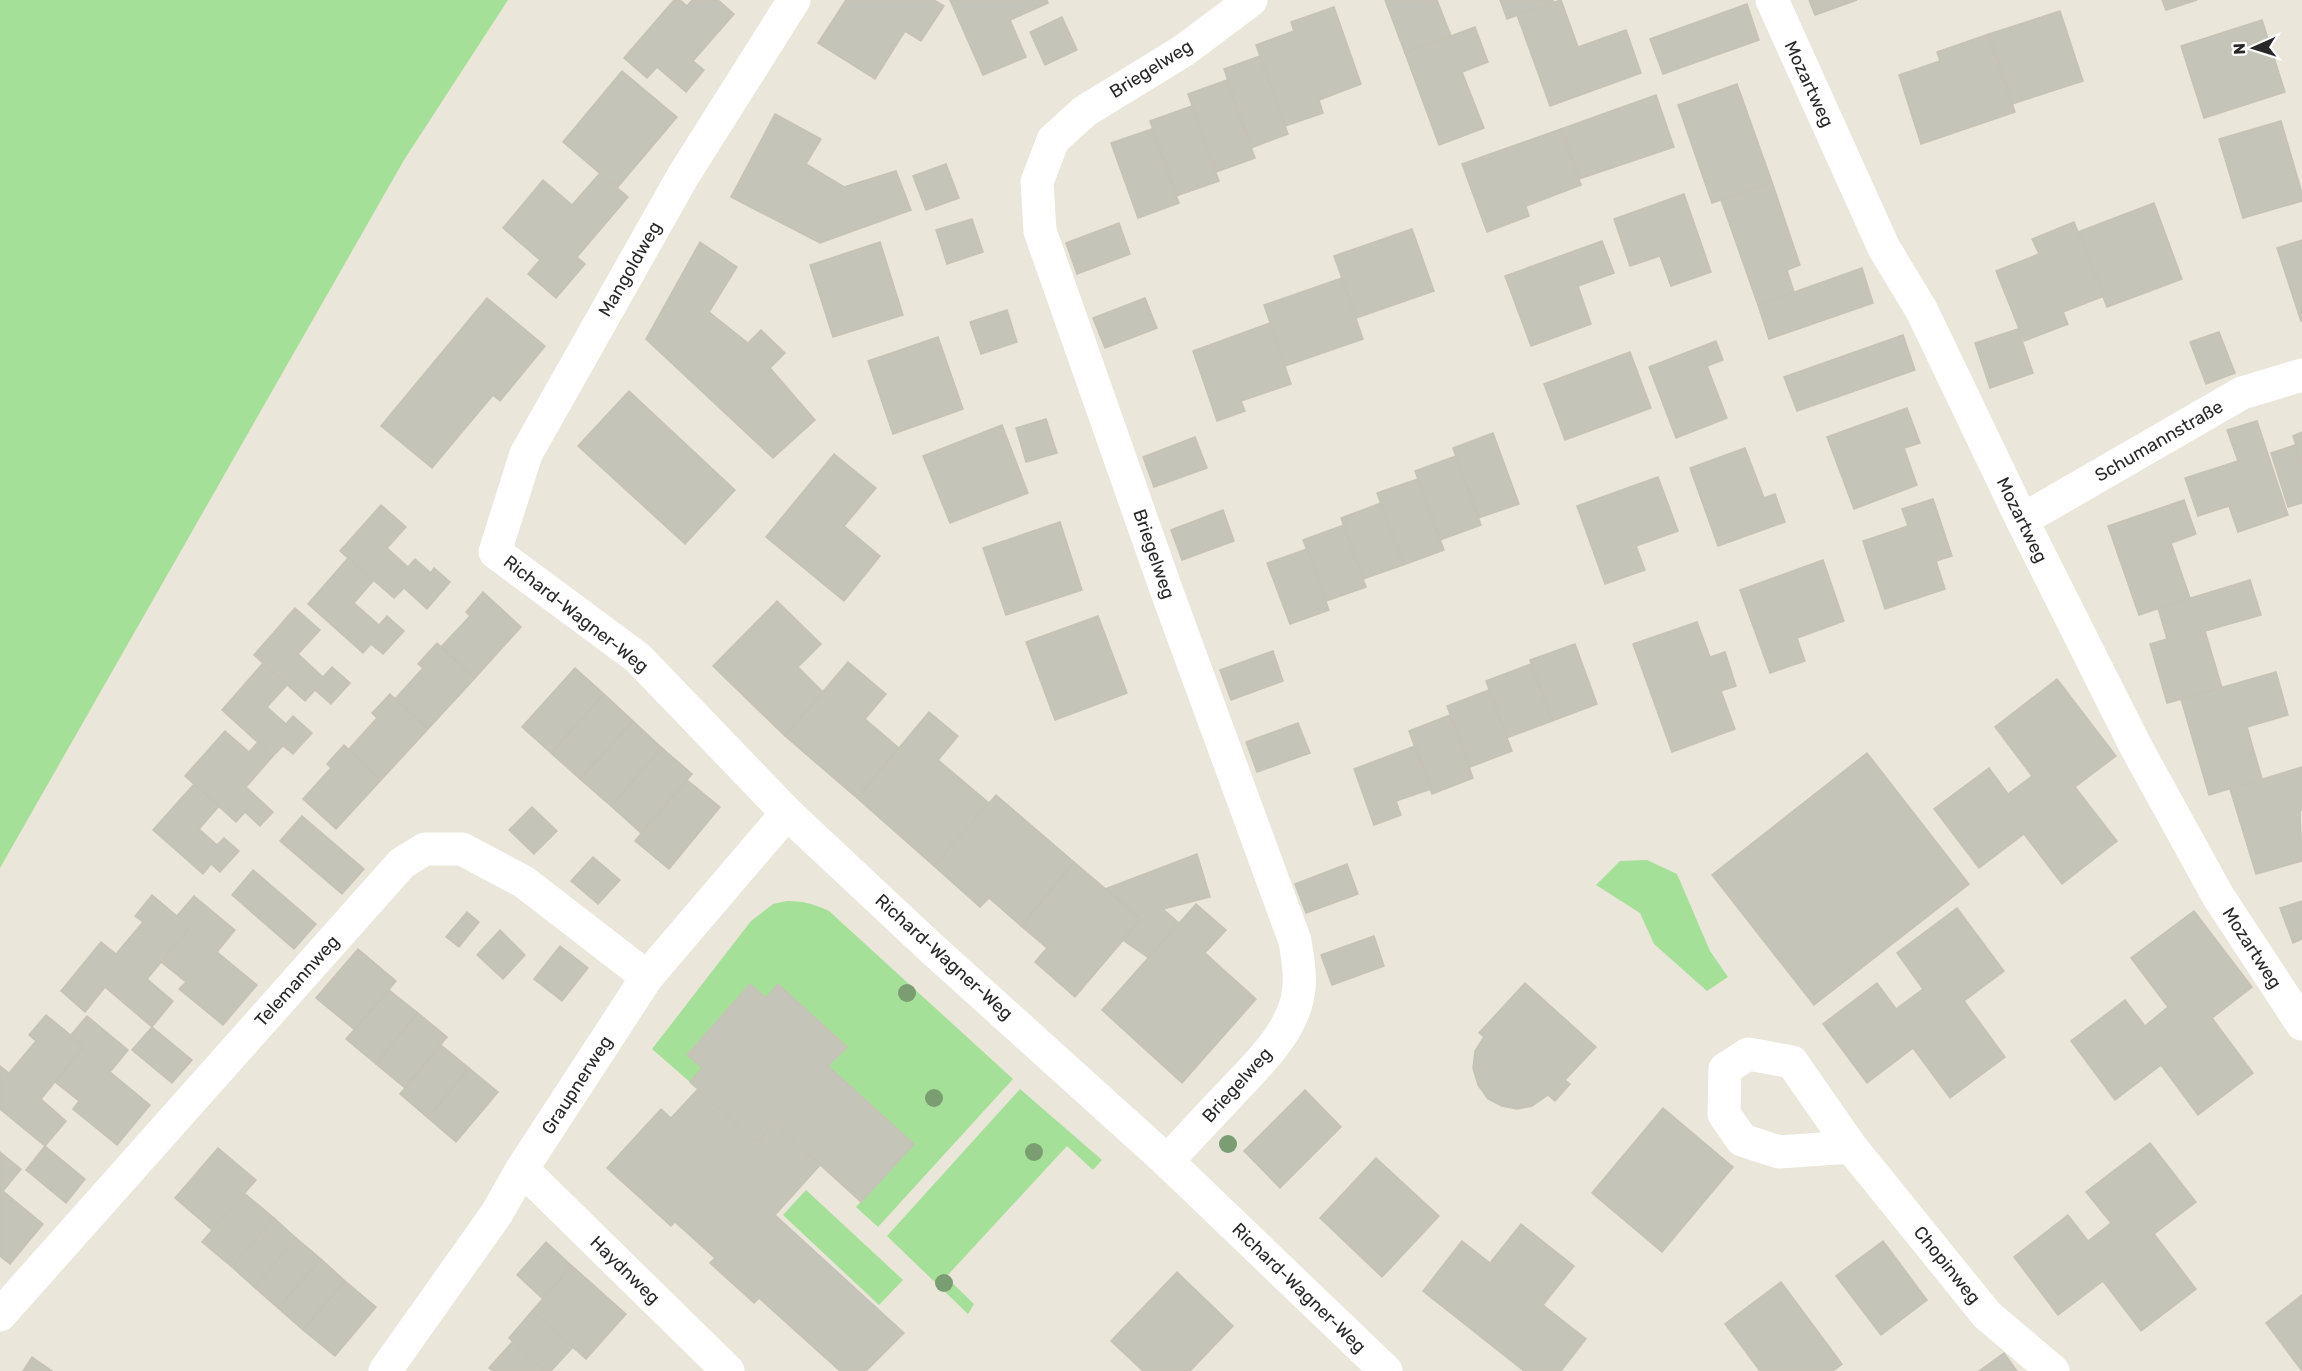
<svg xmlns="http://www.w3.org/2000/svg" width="2302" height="1371" font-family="Rubik,sans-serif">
  <rect width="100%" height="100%" fill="#eae6da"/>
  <g fill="#a5e098">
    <polygon points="0,0 508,0 404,160 0,868"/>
    <polygon points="1647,860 1677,874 1710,951 1728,977 1707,991 1654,944 1640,913 1596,885 1620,861"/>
    <path d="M787,901C803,901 814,904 829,911L1013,1079L878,1227L856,1207L914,1144L828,1066L846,1046L779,985L766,998L750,984L687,1054L702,1068L690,1082L652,1049L751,921L773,904Z"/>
    <polygon points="1020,1089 1102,1160 1093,1170 1067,1146 946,1277 974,1304 968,1314 887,1236"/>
    <polygon points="806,1190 903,1280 879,1305 783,1215"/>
  </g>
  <g fill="#c5c4b9" stroke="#c6c2b4" stroke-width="1.5">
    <polygon points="674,0 680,0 687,6 692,0 718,0 734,14 693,61 704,70 686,92 657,67 647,78 624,58"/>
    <polygon points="846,0 934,0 944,6 921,41 905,31 875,79 818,43"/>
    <polygon points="950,0 1047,0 1048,3 1010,20 1026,57 983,75"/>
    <polygon points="1385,0 1437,0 1451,36 1405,53"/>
    <polygon points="1500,0 1553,0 1553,2 1507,19"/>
    <polygon points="1561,0 1578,47 1626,30 1641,73 1550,106 1517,15"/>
    <polygon points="1809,0 1857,0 1815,15"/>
    <polygon points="2162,0 2197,0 2166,10"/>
    <polygon points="1747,4 1759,40 1663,74 1650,39"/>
    <polygon points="1334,7 1361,84 1319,100 1323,113 1285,126 1256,45 1294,31 1291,22"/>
    <polygon points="2060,11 2083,81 2012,104 1989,34"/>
    <polygon points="1062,17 1077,50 1045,65 1030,32"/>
    <polygon points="2262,20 2285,92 2204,118 2181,46"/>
    <polygon points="1475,27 1488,62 1462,72 1484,128 1439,145 1405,53"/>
    <polygon points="1989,34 2015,112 1921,144 1899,75 1940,61 1937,52"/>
    <polygon points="1260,56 1288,134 1251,148 1224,69"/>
    <polygon points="622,71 677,117 617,188 563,142"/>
    <polygon points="1227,80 1255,158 1216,172 1188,94"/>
    <polygon points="1737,84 1772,182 1712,203 1678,105"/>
    <polygon points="1656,95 1674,147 1579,179 1561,129"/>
    <polygon points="1192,106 1219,181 1176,196 1150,121"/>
    <polygon points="775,114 821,139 806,164 844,187 896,171 911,210 820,243 731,197"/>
    <polygon points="2281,121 2302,193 2302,201 2243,218 2219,139"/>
    <polygon points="1152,129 1179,203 1138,218 1111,143"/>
    <polygon points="1561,129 1581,185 1526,206 1529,216 1487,232 1462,164"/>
    <polygon points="946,164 959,198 926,210 913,176"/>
    <polygon points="600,173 628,197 577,257 585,264 556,298 528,274 540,260 503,228 543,180 572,205"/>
    <polygon points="1772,182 1800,265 1787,270 1794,292 1758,305 1721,200"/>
    <polygon points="1684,194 1711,272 1671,286 1660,256 1630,266 1614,219"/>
    <polygon points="2154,203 2182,279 2107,307 2078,232"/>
    <polygon points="972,219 983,252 947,264 936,230"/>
    <polygon points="2074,222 2104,296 2063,312 2068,324 2024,341 1996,271 2039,254 2032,239"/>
    <polygon points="1119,223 1130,254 1077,274 1066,243"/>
    <polygon points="1412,229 1434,291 1356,318 1334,256"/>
    <polygon points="2302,240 2302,320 2301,321 2277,248"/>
    <polygon points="1602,241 1614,273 1578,286 1591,324 1531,346 1505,276"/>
    <polygon points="700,242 737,267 709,312 748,343 761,330 785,353 770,368 815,420 773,458 646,339"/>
    <polygon points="880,242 903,315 833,337 810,265"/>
    <polygon points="1862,268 1873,303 1769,339 1758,305"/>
    <polygon points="1342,278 1363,339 1285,366 1264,305"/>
    <polygon points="487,298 545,346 500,401 493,395 432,468 381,426"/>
    <polygon points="1145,298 1157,328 1105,348 1093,318"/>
    <polygon points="1007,310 1017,342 981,354 970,322"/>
    <polygon points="1270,323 1291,384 1241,401 1245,411 1217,421 1193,351"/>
    <polygon points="2018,329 2033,373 1990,388 1975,343"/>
    <polygon points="2219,332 2235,373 2206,384 2190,342"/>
    <polygon points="1903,335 1915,370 1797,411 1784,377"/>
    <polygon points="938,337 963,409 893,434 868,361"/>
    <polygon points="1716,341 1723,360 1707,366 1727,418 1676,438 1649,367"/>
    <polygon points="1630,352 1651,408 1565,440 1544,384"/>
    <polygon points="629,391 735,490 685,544 578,446"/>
    <polygon points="1907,408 1920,443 1904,448 1917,485 1854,509 1827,437"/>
    <polygon points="1046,419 1057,453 1026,462 1016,428"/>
    <polygon points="2257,421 2288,515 2238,532 2229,506 2198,516 2185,478 2238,461 2227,430"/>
    <polygon points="1002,425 1028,493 950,523 923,456"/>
    <polygon points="2302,432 2302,465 2293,436"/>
    <polygon points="1493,433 1519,504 1478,518 1453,448"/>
    <polygon points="1195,437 1207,468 1154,487 1143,457"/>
    <polygon points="2295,445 2302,468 2302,503 2288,507 2271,453"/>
    <polygon points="1745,448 1764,498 1775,494 1785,522 1718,546 1690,468"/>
    <polygon points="834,454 876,488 844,526 880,556 844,601 766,537"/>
    <polygon points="1456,456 1481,525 1440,540 1415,471"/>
    <polygon points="1658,477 1678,531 1636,546 1645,570 1605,584 1577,506"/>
    <polygon points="1418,479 1444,550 1403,565 1377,493"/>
    <polygon points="1933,499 1952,556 1936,561 1945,589 1885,609 1863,541 1908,526 1902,509"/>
    <polygon points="2184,500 2196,534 2171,543 2190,598 2139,615 2108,526"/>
    <polygon points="1381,503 1403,565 1363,579 1341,518"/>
    <polygon points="381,505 406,527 387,548 408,567 415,559 431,573 434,568 450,582 427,609 404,588 394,598 340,551"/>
    <polygon points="1223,510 1234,541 1182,560 1171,530"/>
    <polygon points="1060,522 1082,590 1006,615 983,548"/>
    <polygon points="1344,525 1366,587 1326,601 1303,540"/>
    <polygon points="1307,549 1329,610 1290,624 1267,563"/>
    <polygon points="348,558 373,581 354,603 379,625 387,616 404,631 383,654 371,644 363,653 308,604"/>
    <polygon points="1823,560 1844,621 1797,638 1805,661 1770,673 1740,590"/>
    <polygon points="2250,580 2261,615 2205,631 2222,688 2167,703 2150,644 2167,639 2158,608"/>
    <polygon points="483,592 521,627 475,678 441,647 470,616 466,612"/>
    <polygon points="777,601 821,644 798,667 823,692 785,736 713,666"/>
    <polygon points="295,608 320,630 298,654 323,677 332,667 350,683 331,704 315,690 305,701 254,655"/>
    <polygon points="1098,616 1127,693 1055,720 1026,642"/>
    <polygon points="1697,622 1710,657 1725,652 1736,686 1721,691 1735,729 1672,752 1633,644"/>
    <polygon points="437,643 475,678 428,729 395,699 423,668 418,664"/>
    <polygon points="1575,644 1597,704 1552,721 1530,660"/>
    <polygon points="1273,651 1283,681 1231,700 1220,670"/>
    <polygon points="848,662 886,694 865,719 899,748 857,798 785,736"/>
    <polygon points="263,663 287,685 267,707 286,724 293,716 312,733 293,754 283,746 273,756 222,710"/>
    <polygon points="1531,664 1552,721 1506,738 1486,681"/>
    <polygon points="575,668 604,694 551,753 522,727"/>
    <polygon points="2276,672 2288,715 2247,727 2262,779 2209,795 2181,699"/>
    <polygon points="2057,679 2116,756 2075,787 2117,841 2062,884 2024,834 1979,868 1934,809 1989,768 2008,794 2032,776 1995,727"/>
    <polygon points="1489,690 1512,751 1470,767 1447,706"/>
    <polygon points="390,694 428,729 381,780 348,750 377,718 372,713"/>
    <polygon points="604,694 633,721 580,779 551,753"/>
    <polygon points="929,712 958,736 938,760 989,803 934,866 857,798"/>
    <polygon points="1450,715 1473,778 1432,794 1409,731"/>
    <polygon points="633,721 662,748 611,806 580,779"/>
    <polygon points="1298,723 1310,753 1257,772 1246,742"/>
    <polygon points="225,731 249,752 258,742 273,756 246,787 273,812 260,826 245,812 236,822 185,776"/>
    <polygon points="344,745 381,780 336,829 303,799 331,768 327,764"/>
    <polygon points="1415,746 1431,789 1396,801 1401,815 1374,825 1354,769"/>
    <polygon points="662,748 692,774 641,833 611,806"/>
    <polygon points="1867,753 1969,884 1814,1005 1712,875"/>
    <polygon points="2302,767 2302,810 2300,811 2302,861 2256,874 2230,789"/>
    <polygon points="687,780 720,807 669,869 635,841"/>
    <polygon points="194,784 219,806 199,829 217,845 224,838 239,851 220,872 211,864 203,874 153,830"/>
    <polygon points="996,795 1074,862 1021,926 989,898 980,907 934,866"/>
    <polygon points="532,807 557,831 534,854 509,830"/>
    <polygon points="302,816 364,869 342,894 280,841"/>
    <polygon points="1197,854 1210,897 1163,909 1179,923 1149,958 1123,940 1141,919 1105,889"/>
    <polygon points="593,857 620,880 598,904 571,881"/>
    <polygon points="1074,862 1141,919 1075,997 1035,962 1047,948 1021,926"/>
    <polygon points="1347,864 1358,894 1306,913 1295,884"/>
    <polygon points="253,870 316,924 294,949 232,895"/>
    <polygon points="152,895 190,927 147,979 173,1001 152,1027 105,987 85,1012 61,991 101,942 116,954 143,922 135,916"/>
    <polygon points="194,896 235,930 217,952 257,985 223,1025 179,989 186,982 161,962 190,927 177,916"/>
    <polygon points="2302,901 2302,939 2293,943 2280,908"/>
    <polygon points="1196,904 1226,930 1205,953 1256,999 1182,1083 1102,1010"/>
    <polygon points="1957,908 2004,971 1964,1001 2005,1057 1950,1098 1913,1048 1867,1083 1823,1024 1877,983 1896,1009 1923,989 1897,953"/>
    <polygon points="2194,911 2252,987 2212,1018 2253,1073 2198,1115 2161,1065 2115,1100 2071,1041 2125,1000 2145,1026 2168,1007 2131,958"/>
    <polygon points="467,912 479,922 459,947 446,937"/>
    <polygon points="500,930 525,955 503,979 477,955"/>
    <polygon points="1374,936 1384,966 1332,985 1321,955"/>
    <polygon points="560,946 588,968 562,1001 534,979"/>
    <polygon points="358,949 396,981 355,1030 316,998"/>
    <polygon points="1525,983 1596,1047 1565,1080 1570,1084 1555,1101 1548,1095 1532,1106 1517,1109 1502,1106 1488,1099 1478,1085 1473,1068 1475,1051 1484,1037 1479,1033"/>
    <polygon points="750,984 766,998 778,984 847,1047 828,1066 914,1144 861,1202 774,1123 757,1143 690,1082 702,1068 687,1055"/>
    <polygon points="389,990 418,1013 376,1064 346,1039"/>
    <polygon points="418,1013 447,1037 405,1088 376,1064"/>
    <polygon points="46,1015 84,1046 41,1099 66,1121 45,1146 0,1109 0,1066 9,1073 36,1041 29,1035"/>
    <polygon points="87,1016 128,1050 110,1072 150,1105 117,1145 73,1109 79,1101 55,1082 84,1046 70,1036"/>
    <polygon points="152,1027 192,1060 172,1083 132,1050"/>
    <polygon points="441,1045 469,1068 428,1118 400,1094"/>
    <polygon points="469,1068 498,1092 456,1142 428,1118"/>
    <polygon points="698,1089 757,1143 774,1123 820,1165 775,1215 904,1333 866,1371 840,1371 759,1298 754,1303 710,1263 715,1258 675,1222 671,1226 607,1168 661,1109 671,1118"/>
    <polygon points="1305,1090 1341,1127 1280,1188 1244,1151"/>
    <polygon points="1663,1108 1733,1167 1662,1252 1592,1193"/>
    <polygon points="2150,1143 2196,1202 2154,1234 2196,1289 2141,1331 2103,1281 2058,1315 2014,1257 2068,1215 2088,1241 2111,1223 2086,1192"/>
    <polygon points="45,1146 85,1179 66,1203 26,1170"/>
    <polygon points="218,1148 256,1180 212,1230 175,1198"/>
    <polygon points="0,1152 21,1169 3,1191 43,1224 10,1264 0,1256"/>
    <polygon points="1376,1158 1439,1216 1382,1277 1320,1218"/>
    <polygon points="244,1193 274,1218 232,1267 202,1242"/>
    <polygon points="274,1218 296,1238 254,1287 232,1267"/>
    <polygon points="1521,1224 1574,1266 1543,1305 1586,1339 1561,1371 1524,1371 1423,1291 1462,1241 1490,1263"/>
    <polygon points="296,1238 321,1259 278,1308 254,1287"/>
    <polygon points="1883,1241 1927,1300 1881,1335 1836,1276"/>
    <polygon points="546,1242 572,1266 543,1299 517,1275"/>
    <polygon points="321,1259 345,1281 303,1330 278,1308"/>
    <polygon points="572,1266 626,1314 586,1359 532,1311"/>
    <polygon points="1177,1272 1233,1326 1190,1371 1143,1371 1111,1341"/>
    <polygon points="345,1281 376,1307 335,1356 303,1330"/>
    <polygon points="1781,1282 1842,1364 1833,1371 1760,1371 1725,1324"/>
    <polygon points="2302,1295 2302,1371 2266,1323"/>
    <polygon points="532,1311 573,1347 551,1371 545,1371 509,1338"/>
    <polygon points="513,1341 545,1371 493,1371 489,1368"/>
    <polygon points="2004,1353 2017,1371 1979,1371"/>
    <polygon points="32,1357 52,1371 23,1371"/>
  </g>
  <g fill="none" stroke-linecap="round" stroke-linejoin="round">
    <g stroke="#fff" stroke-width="33">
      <polyline points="794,0 683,176 526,454 495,552 638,658 787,813 929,946 1167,1161 1386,1371"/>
      <polyline points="1772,0 1884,248 1922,311 2022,520 2136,747 2218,896 2302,1024"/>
      <polyline points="2022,520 2242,393 2302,375"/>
      <polyline points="1851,1147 1779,1152 1742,1140 1724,1114 1725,1069 1748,1054 1792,1062 1851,1147 1987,1315 2053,1371"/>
      <path d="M1167,1161C1188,1139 1209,1116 1230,1094C1255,1067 1288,1037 1297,1000C1302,980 1298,960 1295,941L1167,592L1040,231L1037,182L1053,140L1085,111L1183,51L1251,0"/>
      <polyline points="522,1169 728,1371"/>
      <polyline points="0,1315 402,863 425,849 462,849 524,882 647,977"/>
      <polyline points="385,1371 497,1213 522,1169 647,977 787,813"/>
    </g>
  </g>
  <g fill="#7a9d72">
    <circle cx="907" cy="993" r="9"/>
    <circle cx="934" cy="1098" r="9"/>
    <circle cx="1228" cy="1144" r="9"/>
    <circle cx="1034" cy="1152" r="9"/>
    <circle cx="944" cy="1283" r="9"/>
  </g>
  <g text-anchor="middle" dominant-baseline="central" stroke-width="4.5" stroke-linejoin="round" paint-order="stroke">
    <g font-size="18" fill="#282828" stroke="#fff">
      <text transform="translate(1151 69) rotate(-32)">Briegelweg</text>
      <text transform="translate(1809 84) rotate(65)">Mozartweg</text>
      <text transform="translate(630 269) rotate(-60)">Mangoldweg</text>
      <text transform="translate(2159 441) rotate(-30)">Schumannstraße</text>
      <text transform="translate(2022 520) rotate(64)">Mozartweg</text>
      <text transform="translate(1154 554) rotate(71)">Briegelweg</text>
      <text transform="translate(576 614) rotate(38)">Richard-Wagner-Weg</text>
      <text transform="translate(2252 948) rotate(57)">Mozartweg</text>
      <text transform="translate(944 957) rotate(42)">Richard-Wagner-Weg</text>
      <text transform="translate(297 981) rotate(-48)">Telemannweg</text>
      <text transform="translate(577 1085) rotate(-57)">Graupnerweg</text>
      <text transform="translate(1237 1085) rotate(-48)">Briegelweg</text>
      <text transform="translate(1947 1265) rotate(51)">Chopinweg</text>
      <text transform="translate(625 1270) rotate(44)">Haydnweg</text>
      <text transform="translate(1299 1288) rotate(44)">Richard-Wagner-Weg</text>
    </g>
  </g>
  <g transform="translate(2254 48) rotate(267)" stroke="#ffffff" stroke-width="4.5" paint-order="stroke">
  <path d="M0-4.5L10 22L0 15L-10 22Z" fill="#282828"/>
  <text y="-9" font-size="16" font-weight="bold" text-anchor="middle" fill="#282828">N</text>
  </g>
</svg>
